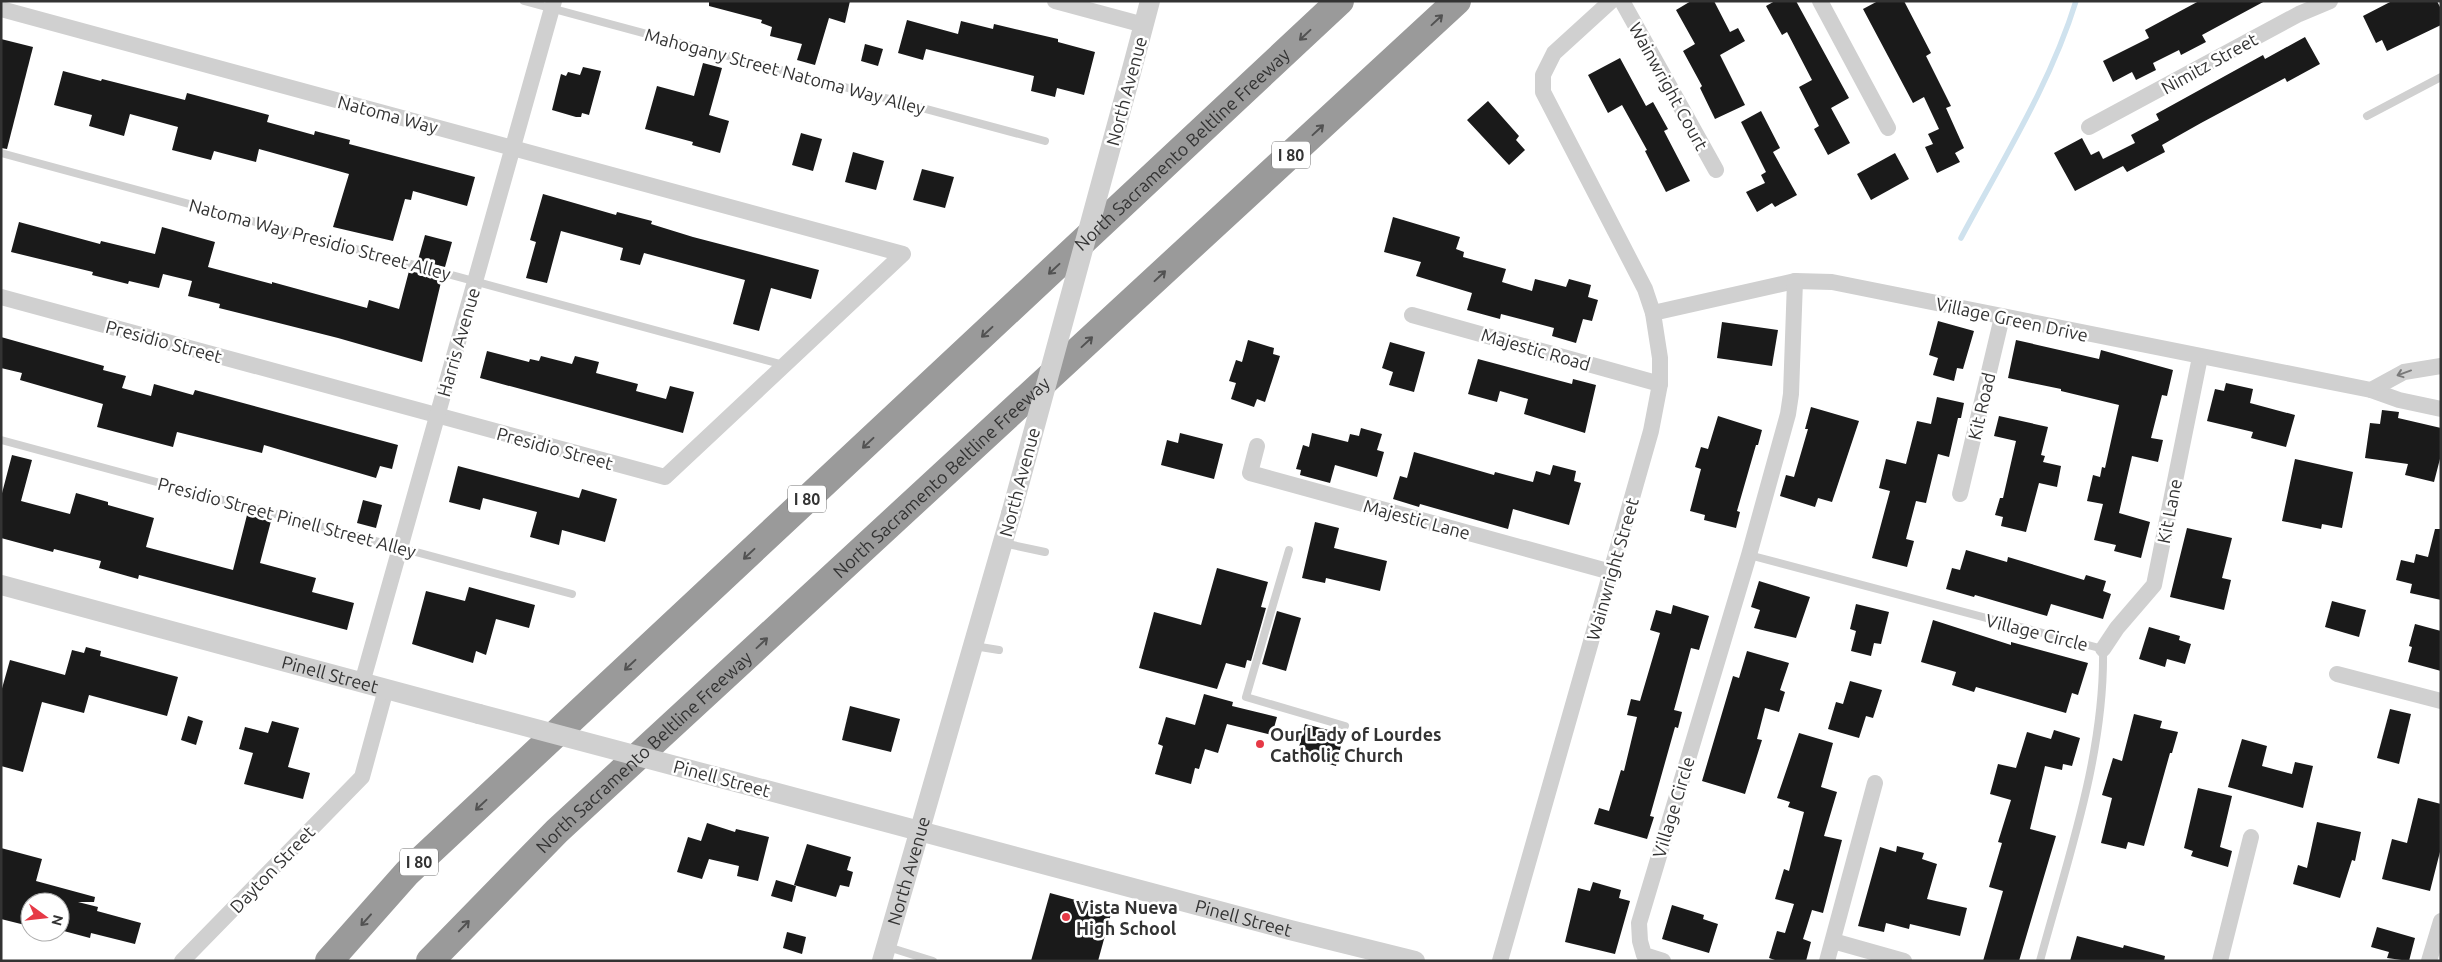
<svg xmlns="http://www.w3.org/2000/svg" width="2442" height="962" font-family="Ubuntu,sans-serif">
  <rect width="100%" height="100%" fill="#fff"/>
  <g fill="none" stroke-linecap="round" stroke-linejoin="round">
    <path stroke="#cfe2ee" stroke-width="5.5" d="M1961,238C2002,161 2050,85 2076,1"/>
  </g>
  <g fill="#1a1a1a">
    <polygon points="709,1 850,1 845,23 829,18 815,65 797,60 802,44 770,36 772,27 761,23 762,20 709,6"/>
    <polygon points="1691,1 1714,1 1730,32 1738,28 1745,41 1720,55 1745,105 1715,119 1700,88 1702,86 1683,51 1695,44 1676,10"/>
    <polygon points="1775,1 1796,1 1849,98 1831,108 1850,143 1828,155 1814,129 1819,126 1799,87 1812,80 1787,32 1782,35 1766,6"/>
    <polygon points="1878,1 1904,1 1931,53 1926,56 1951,106 1946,108 1964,148 1955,153 1960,162 1937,173 1925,147 1933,144 1928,134 1939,129 1924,97 1913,103 1863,9"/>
    <polygon points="2199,1 2265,1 2202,35 2206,42 2181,55 2179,50 2153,63 2156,70 2136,80 2132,72 2113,82 2103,61 2149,38 2145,30"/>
    <polygon points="2392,1 2437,1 2441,9 2441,25 2387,51 2382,40 2376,43 2363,16"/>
    <polygon points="907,20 958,34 961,21 993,29 994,24 1058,39 1058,42 1095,52 1084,95 1057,88 1055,97 1031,91 1034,76 926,49 923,60 898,53"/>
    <polygon points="2305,37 2320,64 2287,82 2285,78 2201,123 2162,145 2165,152 2127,172 2123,166 2075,191 2054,153 2082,138 2091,155 2099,151 2103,159 2135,143 2131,135 2159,120 2156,114 2263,55 2265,59"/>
    <polygon points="1,39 33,47 7,149 1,148"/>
    <polygon points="865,44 883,49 878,66 861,61"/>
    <polygon points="1620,58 1646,106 1653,102 1668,129 1664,131 1690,181 1666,192 1645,151 1647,150 1622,105 1608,113 1588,75"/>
    <polygon points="703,63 722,68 709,115 729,121 720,153 692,145 693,142 645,129 657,86 694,96"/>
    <polygon points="583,67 601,71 589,115 582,113 581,117 576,117 552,110 561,74 566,76 568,72 580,75"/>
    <polygon points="63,71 101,81 102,79 185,100 187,93 269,115 267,122 314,135 315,131 350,140 349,144 475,177 467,206 413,191 411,200 405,199 393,241 333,227 349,174 259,149 256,162 214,151 211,160 172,150 178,127 130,114 124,136 89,126 92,115 54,105"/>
    <polygon points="1488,101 1519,136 1516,140 1525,150 1509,165 1467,120"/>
    <polygon points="1761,111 1780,148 1773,152 1797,195 1775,207 1772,203 1757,212 1746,192 1765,183 1761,175 1766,172 1741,122"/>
    <polygon points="801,133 822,139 813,171 792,165"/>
    <polygon points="853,152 884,161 876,190 845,182"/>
    <polygon points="1895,153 1909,179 1871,200 1857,174"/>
    <polygon points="922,169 954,177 945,208 913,200"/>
    <polygon points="543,194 616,215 617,212 652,221 651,224 693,237 819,270 811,299 771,288 759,331 733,324 745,280 644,253 640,265 620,260 623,248 561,231 547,283 526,278 536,242 530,240"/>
    <polygon points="1393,217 1460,237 1456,249 1464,252 1463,257 1506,269 1502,282 1532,291 1535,279 1566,287 1569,279 1591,285 1588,297 1598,300 1592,321 1583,319 1576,343 1552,336 1554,328 1501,314 1500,319 1467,310 1472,293 1416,276 1421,262 1384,252"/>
    <polygon points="19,222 100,244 101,241 155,254 162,227 215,242 208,267 272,284 272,282 367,308 369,300 399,309 409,271 442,278 422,362 338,338 219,308 220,304 188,296 192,281 163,274 159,288 129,281 128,284 92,275 93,272 11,252"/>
    <polygon points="425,235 452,242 445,267 418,260"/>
    <polygon points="1938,321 1974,331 1963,369 1957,368 1954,381 1933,375 1938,358 1929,355"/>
    <polygon points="1722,322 1778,330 1772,366 1717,358"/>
    <polygon points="1,337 104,366 103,370 126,376 122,388 151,396 154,384 193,395 195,390 398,445 392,469 380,466 376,478 264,445 262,453 177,432 173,447 97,427 103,404 20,380 22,373 1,368"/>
    <polygon points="1248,340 1274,348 1273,354 1280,356 1265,402 1257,399 1254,407 1231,399 1236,383 1229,381 1236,360 1242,362"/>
    <polygon points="2016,340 2099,359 2101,350 2173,370 2167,396 2162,395 2151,438 2163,440 2158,462 2132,456 2119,513 2150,522 2141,558 2114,551 2116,545 2094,540 2103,504 2087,501 2093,475 2100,477 2102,467 2105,468 2119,405 2061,391 2061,389 2008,378"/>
    <polygon points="1390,342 1425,352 1414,392 1389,385 1393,372 1382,368"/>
    <polygon points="487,351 529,362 530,359 539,361 541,356 572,364 575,356 599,362 596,373 638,384 636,391 666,399 670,386 694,392 683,433 480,378"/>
    <polygon points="1478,359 1572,384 1573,379 1596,385 1585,433 1524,414 1528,399 1500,391 1497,402 1468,394"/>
    <polygon points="2226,383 2253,389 2250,403 2295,415 2286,447 2251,438 2253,432 2207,421 2215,389 2224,391"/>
    <polygon points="1937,397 1964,403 1961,418 1958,418 1949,457 1938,454 1926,503 1916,501 1906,539 1914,541 1907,567 1872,558 1890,491 1879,488 1886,459 1906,464 1917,421 1931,424"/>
    <polygon points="1811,407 1859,421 1832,502 1818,498 1815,507 1780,496 1786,475 1794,477 1808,429 1805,429"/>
    <polygon points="2382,410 2399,412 2398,418 2441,428 2441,455 2434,482 2405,475 2408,464 2365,458 2370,423 2380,424"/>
    <polygon points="1718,416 1762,430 1758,445 1756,445 1737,511 1740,512 1736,528 1704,520 1705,515 1690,511 1701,469 1695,467 1701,447 1708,449"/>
    <polygon points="1999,416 2048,427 2041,455 2045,456 2043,462 2061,466 2057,487 2039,483 2026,532 2001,526 2003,517 1995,515 2000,498 2003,498 2016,441 1994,436"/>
    <polygon points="1361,428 1382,434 1377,450 1384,452 1377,477 1335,465 1330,483 1300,475 1301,470 1296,469 1303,445 1309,447 1312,433 1348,442 1350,434 1359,436"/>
    <polygon points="1180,433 1223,444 1214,479 1161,465 1167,440 1178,443"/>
    <polygon points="1414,452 1494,475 1495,472 1533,482 1536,471 1550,475 1553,465 1576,471 1574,481 1581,483 1569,525 1513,509 1508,529 1420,504 1419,507 1393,499 1400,476 1407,478"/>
    <polygon points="12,455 32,460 21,501 70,514 76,493 108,502 108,505 154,518 146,547 233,570 247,515 271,521 260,563 316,578 312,592 354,603 347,630 139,575 138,579 99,568 101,561 54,549 53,552 1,538 1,497"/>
    <polygon points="2295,459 2353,472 2342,528 2322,524 2321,529 2282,521"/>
    <polygon points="458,466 579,498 582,489 617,499 605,542 562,530 559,545 530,537 537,512 483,498 480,510 449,502"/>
    <polygon points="363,500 382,505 376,528 357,523"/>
    <polygon points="1315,522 1339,528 1334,548 1387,561 1380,591 1326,578 1325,583 1302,578"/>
    <polygon points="2187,528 2232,538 2222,578 2231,580 2224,610 2170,597"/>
    <polygon points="2435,529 2441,529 2441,600 2410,593 2412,584 2396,580 2401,560 2414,563 2416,554 2428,557"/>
    <polygon points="1966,550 2007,562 2008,557 2084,580 2086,575 2106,581 2103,591 2111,594 2103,619 2051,604 2047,616 1975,595 1974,597 1946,589 1952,568 1960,570"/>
    <polygon points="1217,568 1268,582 1261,607 1266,608 1251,661 1247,660 1245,668 1226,663 1217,689 1139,668 1154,612 1201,625"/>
    <polygon points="1759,581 1810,597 1796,638 1754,628 1760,610 1751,607"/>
    <polygon points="469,587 535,605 529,628 496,619 486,655 476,651 473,663 412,644 426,591 465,601"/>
    <polygon points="2332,601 2366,610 2359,637 2325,627"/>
    <polygon points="1856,604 1889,612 1881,644 1874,643 1871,656 1851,651 1856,631 1850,629"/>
    <polygon points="1673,605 1709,616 1699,650 1691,648 1674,710 1682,712 1678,728 1675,727 1650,816 1654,817 1647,839 1594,824 1599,808 1609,811 1621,770 1624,771 1637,717 1627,715 1631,699 1640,701 1660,633 1650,630 1656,610 1671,614"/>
    <polygon points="1277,611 1301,618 1286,671 1262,664"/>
    <polygon points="1933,620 2011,645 2011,642 2088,663 2078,695 2072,693 2066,713 1976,687 1974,692 1952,685 1956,672 1921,662"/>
    <polygon points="2415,624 2441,631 2441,671 2408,662 2412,647 2409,646"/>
    <polygon points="2149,627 2180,636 2179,640 2191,644 2185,664 2167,659 2165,667 2139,659"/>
    <polygon points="86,647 101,651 100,656 178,677 167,716 89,695 84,713 42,702 23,772 1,766 1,692 10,660 65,675 72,650 84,653"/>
    <polygon points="1747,651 1789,663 1780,690 1785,692 1779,712 1765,708 1757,739 1762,740 1745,794 1702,781 1733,676 1739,678"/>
    <polygon points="1850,681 1882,690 1873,718 1866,716 1859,738 1828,729 1836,702 1843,704"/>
    <polygon points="1204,694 1233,702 1232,706 1277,717 1272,735 1227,724 1218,753 1205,749 1199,769 1195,768 1191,784 1155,774 1163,746 1158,744 1166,717 1195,725"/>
    <polygon points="850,706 900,719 891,752 842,740"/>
    <polygon points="2390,709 2411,714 2399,764 2377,758"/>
    <polygon points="2134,714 2162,721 2160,728 2178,732 2172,753 2170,753 2144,846 2128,842 2126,849 2101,843 2112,798 2102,795 2113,758 2122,761"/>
    <polygon points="188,716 203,721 196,745 181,740"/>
    <polygon points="272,721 299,728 288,767 310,773 303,799 244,784 253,753 239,749 245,727 268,733"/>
    <polygon points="1305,724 1344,734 1336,766 1297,755"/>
    <polygon points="2054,730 2080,738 2072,766 2063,764 2062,770 2045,766 2030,829 2056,836 2019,961 1983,961 2003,891 1989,887 2002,843 1998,842 2011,800 1990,794 1998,764 2016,768 2027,732 2051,739"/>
    <polygon points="1799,733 1833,743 1821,787 1837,792 1824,836 1842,840 1823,913 1812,910 1803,939 1811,942 1806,961 1778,961 1769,958 1777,931 1785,933 1794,904 1775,899 1784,869 1789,871 1804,812 1788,807 1790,802 1777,798"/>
    <polygon points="2242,739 2267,746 2262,766 2292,774 2295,762 2313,766 2303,808 2228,787"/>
    <polygon points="2198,788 2232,796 2220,847 2232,851 2228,867 2191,856 2193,851 2184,848"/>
    <polygon points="2418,798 2441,804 2441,848 2430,891 2382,879 2392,839 2407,843"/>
    <polygon points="2317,822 2361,832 2355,861 2352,860 2340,898 2293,884 2298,865 2307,868"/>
    <polygon points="707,823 735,832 736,829 769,837 758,881 737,876 739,866 709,859 702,879 677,872 688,837 701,841"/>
    <polygon points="807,844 851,857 847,870 853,872 849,887 840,885 836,897 794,885"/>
    <polygon points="1897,846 1924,853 1922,859 1937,864 1927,899 1967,908 1960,936 1910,924 1909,929 1886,923 1884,932 1858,926 1880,847 1896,852"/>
    <polygon points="1,848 42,859 36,881 95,897 94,902 78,902 98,907 97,911 141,923 135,944 91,933 90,938 60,930 60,902 30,902 25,925 1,919"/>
    <polygon points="776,880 796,886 792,902 771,896"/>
    <polygon points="1593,882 1621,890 1619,898 1630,901 1615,954 1565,942 1578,888 1590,891"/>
    <polygon points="1050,893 1112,910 1098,961 1031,961"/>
    <polygon points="1672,905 1704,915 1703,919 1718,924 1709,953 1662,939"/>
    <polygon points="2377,927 2415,938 2409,961 2387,958 2389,952 2371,947"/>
    <polygon points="787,932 806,937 802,954 783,948"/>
    <polygon points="2077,936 2123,948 2124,945 2165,956 2164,961 2070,961"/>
  </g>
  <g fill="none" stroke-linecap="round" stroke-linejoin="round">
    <g stroke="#d0d0d0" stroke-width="8">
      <polyline points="524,1 1045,141"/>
      <polyline points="2367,116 2441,77"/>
      <polyline points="1,153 784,365"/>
      <polyline points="1,440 572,594"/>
      <polyline points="1003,543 1045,552"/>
      <polyline points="1289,550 1246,697 1345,726"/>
      <path d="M1749,555L2103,649C2105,755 2067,860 2040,961"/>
      <polyline points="974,646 999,650"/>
      <polyline points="888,947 933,961"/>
    </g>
    <g stroke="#d0d0d0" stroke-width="16">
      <polyline points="1055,1 1144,25"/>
      <polyline points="1622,1 1716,170"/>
      <polyline points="1820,1 1888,128"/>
      <polyline points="1,9 903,254 665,477 1,297"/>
      <polyline points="2089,127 2299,14 2330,1"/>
      <polyline points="1653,313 1795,281 1832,282 2371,390 2399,400 2441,409"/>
      <polyline points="1412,315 1660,384"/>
      <polyline points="2371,390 2404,372 2441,366"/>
      <polyline points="1257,446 1250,473 1611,572"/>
      <polyline points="1960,494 2002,317"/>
      <polyline points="2103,649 2117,628 2154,585 2200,357"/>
      <polyline points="2337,674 2441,701"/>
      <polyline points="362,683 554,1"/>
      <polyline points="1833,941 1904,961"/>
      <polyline points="182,961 362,777 386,689"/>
      <polyline points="1500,961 1651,431 1660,384 1660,358 1653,313 1645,289 1543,92 1543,75 1554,53 1611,1"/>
      <polyline points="1663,961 1644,955 1640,941 1639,923 1749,555 1788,414 1791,394 1795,281"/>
      <polyline points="1827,961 1875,783"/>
      <polyline points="2220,961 2251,837"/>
      <polyline points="2429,961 2441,921"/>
    </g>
    <g stroke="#d0d0d0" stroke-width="20">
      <polyline points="1128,84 1150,1"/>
      <path id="s1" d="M1,585L479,714"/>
      <path id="s2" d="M721,778L1290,930L1415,961"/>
      <path id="s3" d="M882,961L1011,514"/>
    </g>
    <g stroke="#9a9a9a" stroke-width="28">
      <path id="s4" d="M329,961L407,873L1340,1"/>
      <path id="s5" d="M430,961L557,831L1457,1"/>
    </g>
    <g stroke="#d0d0d0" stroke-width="20">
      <polyline points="1011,514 1128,84"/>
      <polyline points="479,714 721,778"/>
    </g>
  </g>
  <defs><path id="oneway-shaft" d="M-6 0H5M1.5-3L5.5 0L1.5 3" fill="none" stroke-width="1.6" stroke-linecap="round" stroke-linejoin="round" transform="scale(1.25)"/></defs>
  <g stroke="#525252">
    <use href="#oneway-shaft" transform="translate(1437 20) rotate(-43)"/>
    <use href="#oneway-shaft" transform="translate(1305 35) rotate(137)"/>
    <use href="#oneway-shaft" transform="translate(1318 130) rotate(-43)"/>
    <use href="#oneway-shaft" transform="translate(1054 269) rotate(137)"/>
    <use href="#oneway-shaft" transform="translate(1160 276) rotate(-43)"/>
    <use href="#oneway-shaft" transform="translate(987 332) rotate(137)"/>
    <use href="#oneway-shaft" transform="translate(1087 342) rotate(-43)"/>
    <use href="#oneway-shaft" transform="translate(868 443) rotate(137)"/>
    <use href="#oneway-shaft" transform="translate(749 554) rotate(137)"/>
    <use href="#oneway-shaft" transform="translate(762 643) rotate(-43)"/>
    <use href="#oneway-shaft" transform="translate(630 665) rotate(137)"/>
    <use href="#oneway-shaft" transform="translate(481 805) rotate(137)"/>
    <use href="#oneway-shaft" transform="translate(366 920) rotate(132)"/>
    <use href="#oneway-shaft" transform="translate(464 926) rotate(-46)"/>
  </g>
  <use stroke="#7a7a7a" href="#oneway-shaft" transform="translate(2404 373) rotate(160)"/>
  <g fill="#e63946" stroke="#fff" stroke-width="2">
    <circle cx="1260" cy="744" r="5"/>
    <circle cx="1066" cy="917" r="5"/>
  </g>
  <g text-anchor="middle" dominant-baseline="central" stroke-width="5" stroke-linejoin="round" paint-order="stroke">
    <g fill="#fff" stroke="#707070" stroke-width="1">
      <rect x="1272" y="141.5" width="38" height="27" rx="4"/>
      <rect x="788" y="485.5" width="38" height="27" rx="4"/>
      <rect x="400" y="848.5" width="38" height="27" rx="4"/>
    </g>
    <g font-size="16" font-weight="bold" fill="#333">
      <text x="1291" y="155">I 80</text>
      <text x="807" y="499">I 80</text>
      <text x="419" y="862">I 80</text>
    </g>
    <g font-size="18" fill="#333" stroke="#fff">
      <text transform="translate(2209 63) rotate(-29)">Nimitz Street</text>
      <text transform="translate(785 71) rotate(15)">Mahogany Street Natoma Way Alley</text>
      <text transform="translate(1669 86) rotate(61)">Wainwright Court</text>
      <text transform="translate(1126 91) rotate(-75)">North Avenue</text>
      <text transform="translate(388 114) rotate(15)">Natoma Way</text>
      <text stroke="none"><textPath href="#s4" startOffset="1178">North Sacramento Beltline Freeway</textPath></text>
      <text transform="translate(320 239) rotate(15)">Natoma Way Presidio Street Alley</text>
      <text transform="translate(2012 319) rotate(12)">Village Green Drive</text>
      <text transform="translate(164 341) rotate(15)">Presidio Street</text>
      <text transform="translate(458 342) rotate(-74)">Harris Avenue</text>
      <text transform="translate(1536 349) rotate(16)">Majestic Road</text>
      <text transform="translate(1981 406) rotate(-77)">Kit Road</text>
      <text transform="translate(555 448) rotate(15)">Presidio Street</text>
      <text stroke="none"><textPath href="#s5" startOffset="704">North Sacramento Beltline Freeway</textPath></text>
      <text transform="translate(1019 482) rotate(-75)">North Avenue</text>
      <text transform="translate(2169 511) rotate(-79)">Kit Lane</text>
      <text transform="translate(287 517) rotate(15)">Presidio Street Pinell Street Alley</text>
      <text transform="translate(1417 519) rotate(15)">Majestic Lane</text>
      <text transform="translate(1612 569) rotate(-74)">Wainwright Street</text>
      <text transform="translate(2037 632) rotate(14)">Village Circle</text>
      <text stroke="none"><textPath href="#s1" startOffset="341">Pinell Street</textPath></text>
      <text stroke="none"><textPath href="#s5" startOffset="299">North Sacramento Beltline Freeway</textPath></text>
      <text transform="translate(722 778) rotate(15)">Pinell Street</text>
      <text transform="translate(1673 807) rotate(-73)">Village Circle</text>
      <text transform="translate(272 869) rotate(-46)">Dayton Street</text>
      <text stroke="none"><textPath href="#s3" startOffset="94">North Avenue</textPath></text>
      <text stroke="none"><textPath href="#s2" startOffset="541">Pinell Street</textPath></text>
    </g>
    <g font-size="18" font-weight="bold" fill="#333" stroke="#fff" text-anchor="start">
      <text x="1270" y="734">Our Lady of Lourdes<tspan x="1270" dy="21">Catholic Church</tspan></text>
      <text x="1076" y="907">Vista Nueva<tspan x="1076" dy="21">High School</tspan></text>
    </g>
  </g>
  <rect width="2442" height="962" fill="none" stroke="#333333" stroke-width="5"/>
  <g transform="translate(45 917) rotate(105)"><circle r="24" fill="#ffffff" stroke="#adadad"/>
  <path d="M0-4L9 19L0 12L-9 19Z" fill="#e63946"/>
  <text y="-8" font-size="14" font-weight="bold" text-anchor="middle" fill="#333333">N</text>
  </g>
</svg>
